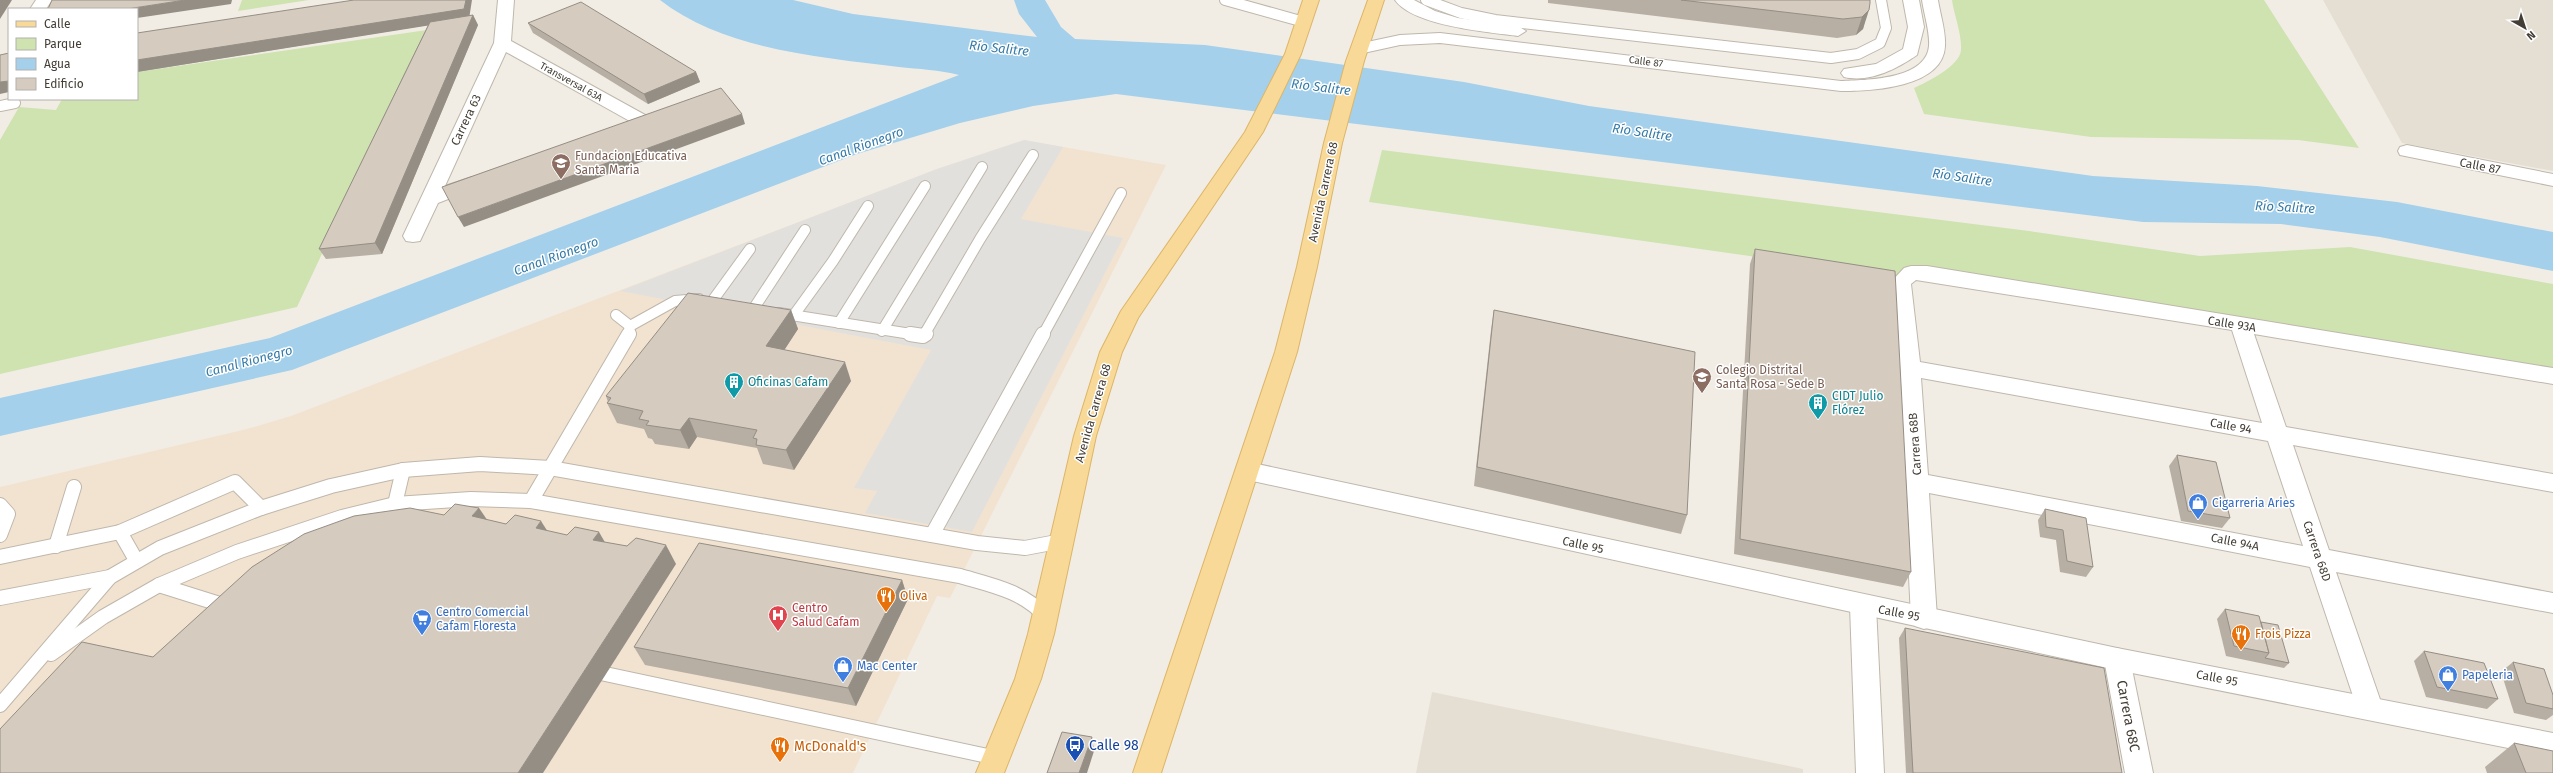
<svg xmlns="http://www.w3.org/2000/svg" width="2553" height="773" font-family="'Fira Sans',sans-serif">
  <rect width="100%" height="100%" fill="#f1ede5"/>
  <g fill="#e5dfd3">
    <polygon points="2323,0 2553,0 2553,171 2402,143"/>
    <polygon points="1432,692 1803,769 1803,773 1416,773"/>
  </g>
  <polygon fill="#f2e3d1" points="1024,140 1166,165 950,598 937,596 853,773 0,773 0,487 247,429 291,416 937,169"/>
  <g fill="#cee3b0">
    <polygon points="242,0 309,0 238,11"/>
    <path d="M1952,0H2264L2359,148L2298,140L2091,137L1924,114L1914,88C1927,82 1960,66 1961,50C1962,34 1954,15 1952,0Z"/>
    <polygon points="427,30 297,307 0,374 0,140 19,107 56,110 62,99 137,99 137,72"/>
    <polygon points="1382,150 2029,231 2200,256 2350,247 2553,284 2553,370 1369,202"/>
  </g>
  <polygon fill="#e2e0dd" points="1024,140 1063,147 1021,219 1123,238 972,532 865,513 877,491 854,488 931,350 620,291 937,169"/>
  <path fill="#a4d0eb" d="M660,0H793L853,14L1037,37L1019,14L1014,0H1045L1061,27L1075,39L1205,45L1464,82L1589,106L2093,176L2257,186L2397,202L2553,232V271L2380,237L2281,224L2143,222L1116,94L1033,106L960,123L857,154L292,370L0,436V398L270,338L959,75C940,70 918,69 899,67C821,57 724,50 660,0Z"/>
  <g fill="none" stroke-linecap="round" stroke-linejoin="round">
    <g stroke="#bfb7ab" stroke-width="12">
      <g id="service-far1">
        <polyline points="1225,0 1304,22"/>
        <polyline points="1426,0 1461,13 1495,20 1831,58 1858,54 1880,43 1886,28 1881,0"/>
        <polyline points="0,106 15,103"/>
        <polyline points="713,300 750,249"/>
        <polyline points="754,308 805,230"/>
        <polyline points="779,313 917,335"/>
        <polyline points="616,315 630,326 628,335"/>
        <polyline points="794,315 833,261 868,206"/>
        <polyline points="839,323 925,186"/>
        <polyline points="630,326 675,301 699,299"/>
        <polyline points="882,331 982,167"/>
        <polyline points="924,335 980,239 1033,155"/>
        <polyline points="1043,335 1121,193"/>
      </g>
    </g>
    <g stroke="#bfb7ab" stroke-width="16">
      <g id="service">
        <polyline points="910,334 923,336 926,334"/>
        <polyline points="531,501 629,334"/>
        <polyline points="395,504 403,470"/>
        <polyline points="0,505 8,514 0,535"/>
        <polyline points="120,532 136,560"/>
        <polyline points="932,535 1043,334"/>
        <polyline points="56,546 74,487"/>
        <polyline points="0,557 120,532 235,482 261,508"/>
        <polyline points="159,585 229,607"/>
        <polyline points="0,598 110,577"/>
        <path d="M51,654L103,617L159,585L237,552L342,517L395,504L471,499L531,501L960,576C991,585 1023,591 1045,616"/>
        <polyline points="596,672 997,758"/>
        <polyline points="0,705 110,577 160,548 261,508 331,486 403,470 480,464 550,468 977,543 1025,548 1062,541"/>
      </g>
    </g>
    <g stroke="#bfb7ab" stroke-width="2">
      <g id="minor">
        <polygon points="36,0 52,0 46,9 30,9"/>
        <polygon points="498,0 514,0 511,41 647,116 650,120 647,124 635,124 506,52 445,186 472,177 479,179 481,183 479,187 438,203 420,241 413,242 406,241 403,236 494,43"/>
        <polygon points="2407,145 2553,174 2553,186 2400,155 2398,151 2400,147"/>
        <path d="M1911,266H1927L2553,368V384L2254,334L2286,427L2553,474V492L2293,445L2329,550L2553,593V613L2336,572L2383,708L2379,716L2370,720L2361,716L2357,708L2310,567L1929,493L1937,618L1933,626L1924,629L1915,626L1911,618L1899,368L1891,282L1904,268ZM1916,280L2232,330L2262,423L1920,362L1911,284ZM1921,378L2268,441L2303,546L1928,475Z"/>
        <polygon points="1863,596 1872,599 1876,606 1884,773 1856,773 1850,606 1854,599"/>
        <polygon points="2117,648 2126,651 2130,659 2153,773 2125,773 2104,659 2108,651"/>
      </g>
    </g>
    <g stroke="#bfb7ab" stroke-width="2">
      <g id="tertiary">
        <path d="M1395,0H1414L1435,11L1458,18L1518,26L1526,31L1518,36C1488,32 1413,26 1395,0Z"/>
        <path d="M1903,0H1919L1924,27L1917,55C1897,69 1869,83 1844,77L1841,73L1844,69L1876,64L1903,49L1908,27Z"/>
        <path d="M1922,0H1938C1940,14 1946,31 1945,46C1943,88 1871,91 1841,91L1440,43L1400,45L1359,54L1353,53L1351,49L1353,45L1400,35L1440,33L1841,81C1865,80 1926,80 1929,46C1930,32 1924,14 1922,0Z"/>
        <polygon points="1248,462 2117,648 2553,733 2553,757 2117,670 1248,480 1240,477 1236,471 1240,465"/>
      </g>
    </g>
    <g stroke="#dcb568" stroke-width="2">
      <g id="primary">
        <polygon points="1303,0 1319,0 1301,54 1263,132 1138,318 1122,352 1096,436 1054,634 1041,679 1004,773 976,773 1015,679 1028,634 1074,436 1100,352 1121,311 1245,132 1285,54"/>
        <polygon points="1368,0 1384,0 1364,61 1342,143 1317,267 1297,352 1161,773 1133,773 1275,352 1297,267 1324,143 1346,61"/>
      </g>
    </g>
    <use href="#service-far1" stroke="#fff" stroke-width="10"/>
    <use href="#service" stroke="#fff" stroke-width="14"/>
    <use href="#minor" fill="#fff" fill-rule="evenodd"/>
    <use href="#tertiary" fill="#fff" fill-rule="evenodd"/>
    <use href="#primary" fill="#f8d997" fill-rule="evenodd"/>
  </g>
  <g fill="#b7afa3">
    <polygon points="1548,0 1870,0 1863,29 1856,35 1837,38 1548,3"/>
    <polygon points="473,15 478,25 382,254 326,259 319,249 428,25 137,72 137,33"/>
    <polygon points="528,23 696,72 700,82 648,104 533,33"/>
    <polygon points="1755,249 1911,572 1903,587 1734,554 1750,264"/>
    <polygon points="791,310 798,329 784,350 851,381 794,470 763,464 757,448 697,437 689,449 655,444 652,439 648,438 644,429 617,423 607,403 608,402 606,396"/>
    <polygon points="1494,310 1687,515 1681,534 1474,486 1491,330"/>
    <polygon points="2177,455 2230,518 2222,528 2181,521 2169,466"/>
    <polygon points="2045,509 2093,567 2086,577 2060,572 2056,540 2040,537 2038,520"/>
    <polygon points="902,580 908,599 856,706 645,665 634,647"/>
    <polygon points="2225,609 2261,622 2289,663 2284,668 2226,656 2217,619"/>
    <polygon points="1905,628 2122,773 1906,773 1899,638"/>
    <polygon points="2424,651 2498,699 2487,709 2426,697 2414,661"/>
    <polygon points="2513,662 2553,695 2553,715 2546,720 2514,713 2501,672"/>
    <polygon points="2514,743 2553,773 2487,773 2485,767"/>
  </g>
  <g fill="#958e85">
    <polygon points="0,0 12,0 0,19"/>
    <polygon points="185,0 232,0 231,4 137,18 137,9 127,9"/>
    <polygon points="466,0 472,0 469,19 137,72 137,60"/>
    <polygon points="1869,10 1863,29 1856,35 1862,17"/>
    <polygon points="473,15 478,25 382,254 375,243"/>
    <polygon points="696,72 700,82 648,104 644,94"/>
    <polygon points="9,81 9,92 0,94 0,82"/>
    <polygon points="742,114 745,124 464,227 458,217"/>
    <polygon points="791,310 798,329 774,366 766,346"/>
    <polygon points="845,362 851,381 794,470 786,450"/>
    <polygon points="689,418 697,437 689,449 680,430"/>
    <polygon points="479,508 492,527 472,516"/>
    <polygon points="541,521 553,540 536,528"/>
    <polygon points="599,532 610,551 593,540"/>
    <polygon points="666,545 676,564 543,773 518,773"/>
    <polygon points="902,580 908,599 856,706 848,688"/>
    <polygon points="1092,737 1094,751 1087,773 1079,773"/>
  </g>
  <g fill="#d5cbbe" stroke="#958e85">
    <polygon points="52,0 185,0 127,9 48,9"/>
    <polygon points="354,0 466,0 464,9 137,60 137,33"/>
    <polygon points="1681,0 1870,0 1870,3 1869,10 1862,17 1843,19"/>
    <polygon points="581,2 696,72 644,94 528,23"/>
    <polygon points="473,15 375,243 319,249 430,22"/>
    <polygon points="9,53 9,81 0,82 0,55"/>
    <polygon points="721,88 742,114 458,217 442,187"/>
    <polygon points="1755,249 1895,271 1911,572 1740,539"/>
    <polygon points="688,293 791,310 766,346 845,362 786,450 756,445 757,439 753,438 757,430 689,418 680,430 646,425 649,421 639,419 643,411 607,403 611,398 606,396"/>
    <polygon points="1494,310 1695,352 1687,515 1477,467"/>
    <polygon points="2177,455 2216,462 2230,518 2188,511"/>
    <polygon points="455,504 479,508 472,516 506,524 515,515 541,521 536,528 567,535 575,527 599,532 593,540 627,546 636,538 666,545 518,773 0,773 0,729 82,642 153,657 252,567 304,534 354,516 410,508 444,515"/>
    <polygon points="2045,509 2086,518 2093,567 2067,561 2063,530 2046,527"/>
    <polygon points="699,543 902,580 848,688 634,647"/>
    <polygon points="2225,609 2259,616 2269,653 2234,646"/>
    <polygon points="2261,622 2278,625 2289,663 2265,658 2269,653"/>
    <polygon points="1905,628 2104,668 2122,773 1913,773"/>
    <polygon points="2424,651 2484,663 2498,699 2437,687"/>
    <polygon points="2513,662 2544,669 2553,695 2553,709 2526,703"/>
    <polygon points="1062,732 1092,737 1079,773 1047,773"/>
    <polygon points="2514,743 2553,751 2553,773 2526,773"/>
  </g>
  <defs>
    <g id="school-pin" transform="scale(1)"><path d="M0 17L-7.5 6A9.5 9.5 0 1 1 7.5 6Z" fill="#8d6e63" stroke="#fff"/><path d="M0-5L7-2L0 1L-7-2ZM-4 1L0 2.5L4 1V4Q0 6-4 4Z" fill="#fff"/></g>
    <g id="building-pin" transform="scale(1)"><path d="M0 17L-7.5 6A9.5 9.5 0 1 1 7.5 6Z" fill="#0f9aa8" stroke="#fff"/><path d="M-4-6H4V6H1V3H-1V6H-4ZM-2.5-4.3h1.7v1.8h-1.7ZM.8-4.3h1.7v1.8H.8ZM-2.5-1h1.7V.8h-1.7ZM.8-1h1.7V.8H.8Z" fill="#fff"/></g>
    <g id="shop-pin" transform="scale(1)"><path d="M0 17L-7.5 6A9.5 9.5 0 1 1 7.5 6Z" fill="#3f7fe0" stroke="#fff"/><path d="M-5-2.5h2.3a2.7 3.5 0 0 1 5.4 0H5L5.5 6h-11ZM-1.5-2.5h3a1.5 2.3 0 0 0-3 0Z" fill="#fff"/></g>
    <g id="restaurant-pin" transform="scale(1)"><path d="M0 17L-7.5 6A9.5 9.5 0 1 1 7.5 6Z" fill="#e8710a" stroke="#fff"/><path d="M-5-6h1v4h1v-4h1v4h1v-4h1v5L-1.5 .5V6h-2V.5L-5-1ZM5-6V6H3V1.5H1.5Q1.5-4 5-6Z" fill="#fff"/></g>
    <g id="hospital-pin" transform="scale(1)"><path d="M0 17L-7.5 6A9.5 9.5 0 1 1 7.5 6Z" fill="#e0444e" stroke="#fff"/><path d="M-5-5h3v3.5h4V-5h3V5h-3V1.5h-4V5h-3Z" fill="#fff"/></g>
    <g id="supermarket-pin" transform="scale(1)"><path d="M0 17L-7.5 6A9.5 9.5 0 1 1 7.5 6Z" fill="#3f7fe0" stroke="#fff"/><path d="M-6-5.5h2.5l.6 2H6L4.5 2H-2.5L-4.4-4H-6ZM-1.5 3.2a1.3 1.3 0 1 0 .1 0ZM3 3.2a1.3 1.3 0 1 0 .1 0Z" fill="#fff"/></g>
    <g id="bus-pin" transform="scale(1)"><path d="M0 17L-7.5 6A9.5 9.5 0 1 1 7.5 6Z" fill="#1a4fb4" stroke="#fff"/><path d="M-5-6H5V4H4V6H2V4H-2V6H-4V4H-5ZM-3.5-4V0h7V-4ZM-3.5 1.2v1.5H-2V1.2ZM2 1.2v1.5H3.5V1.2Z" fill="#fff"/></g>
  </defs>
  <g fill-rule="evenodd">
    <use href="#school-pin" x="561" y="163"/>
    <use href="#school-pin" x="1702" y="377"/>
    <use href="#building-pin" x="734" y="382"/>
    <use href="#building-pin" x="1818" y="403"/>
    <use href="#shop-pin" x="2198" y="503"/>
    <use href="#restaurant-pin" x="886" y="596"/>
    <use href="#hospital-pin" x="778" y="615"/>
    <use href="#supermarket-pin" x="422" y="619"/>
    <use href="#restaurant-pin" x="2241" y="634"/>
    <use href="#shop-pin" x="843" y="666"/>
    <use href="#shop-pin" x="2448" y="675"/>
    <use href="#bus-pin" x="1075" y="745"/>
    <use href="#restaurant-pin" x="780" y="746"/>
  </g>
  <g text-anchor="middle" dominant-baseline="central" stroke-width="3" stroke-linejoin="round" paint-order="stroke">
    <g font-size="10" fill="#433d35" stroke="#fff">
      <text transform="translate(1646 62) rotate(7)">Calle 87</text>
      <text transform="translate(571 82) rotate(29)">Transversal 63A</text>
    </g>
    <g font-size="12" fill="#433d35" stroke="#fff">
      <text transform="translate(466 120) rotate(-65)">Carrera 63</text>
      <text transform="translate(2480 166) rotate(11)">Calle 87</text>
      <text transform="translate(1323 192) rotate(-78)">Avenida Carrera 68</text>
      <text transform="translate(2232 324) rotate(9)">Calle 93A</text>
      <text transform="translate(1093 413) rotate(-74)">Avenida Carrera 68</text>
      <text transform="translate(2231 426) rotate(10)">Calle 94</text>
      <text transform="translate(1915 444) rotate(-94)">Carrera 68B</text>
      <text transform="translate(2235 542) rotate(11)">Calle 94A</text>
      <text transform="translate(1583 545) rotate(12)">Calle 95</text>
      <text transform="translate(2317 551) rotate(71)">Carrera 68D</text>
      <text transform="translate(1899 613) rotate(11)">Calle 95</text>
      <text transform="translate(2217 678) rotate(11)">Calle 95</text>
    </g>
    <g font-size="12" fill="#785e54" stroke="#fff" text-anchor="start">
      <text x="575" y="156">Fundacion Educativa<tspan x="575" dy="14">Santa Maria</tspan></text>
      <text x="1716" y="370">Colegio Distrital<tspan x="1716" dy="14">Santa Rosa - Sede B</tspan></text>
    </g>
    <g font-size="12" fill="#0d838f" stroke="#fff" text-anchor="start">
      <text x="748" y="382">Oficinas Cafam</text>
      <text x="1832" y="396">CIDT Julio<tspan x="1832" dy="14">Flórez</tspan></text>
    </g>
    <g font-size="12" fill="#366cbe" stroke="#fff" text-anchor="start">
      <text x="2212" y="503">Cigarreria Aries</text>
      <text x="436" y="612">Centro Comercial<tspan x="436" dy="14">Cafam Floresta</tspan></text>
      <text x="857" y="666">Mac Center</text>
      <text x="2462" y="675">Papeleria</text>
    </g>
    <g font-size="12" fill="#c56008" stroke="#fff" text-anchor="start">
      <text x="900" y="596">Oliva</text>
      <text x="2255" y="634">Frois Pizza</text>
    </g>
    <g font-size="12" fill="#be3a42" stroke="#fff" text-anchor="start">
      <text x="792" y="608">Centro<tspan x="792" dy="14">Salud Cafam</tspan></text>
    </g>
    <g font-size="13" font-style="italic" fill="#357ba8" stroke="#fff">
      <text transform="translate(999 48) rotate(6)">Río Salitre</text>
      <text transform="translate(1321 87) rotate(7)">Río Salitre</text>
      <text transform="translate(1642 132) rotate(8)">Río Salitre</text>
      <text transform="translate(861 146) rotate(-20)">Canal Rionegro</text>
      <text transform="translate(1962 177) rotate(8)">Río Salitre</text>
      <text transform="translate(2285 207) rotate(3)">Río Salitre</text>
      <text transform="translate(556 256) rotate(-20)">Canal Rionegro</text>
      <text transform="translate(249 361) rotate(-15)">Canal Rionegro</text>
    </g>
    <g font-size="14" fill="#433d35" stroke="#fff">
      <text transform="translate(2128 716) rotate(79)">Carrera 68C</text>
    </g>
    <g font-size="14" fill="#164399" stroke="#fff" text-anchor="start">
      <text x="1089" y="745">Calle 98</text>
    </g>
    <g font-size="14" fill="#c56008" stroke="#fff" text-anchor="start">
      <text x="794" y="746">McDonald's</text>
    </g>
  </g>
  <rect x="8" y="8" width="130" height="92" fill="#ffffff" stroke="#b4b1ae"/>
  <rect x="16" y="21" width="20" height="6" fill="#f8d997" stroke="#b4b1ae"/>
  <text x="44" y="28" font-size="12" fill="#433d35">Calle</text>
  <rect x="16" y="38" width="20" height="12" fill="#cee3b0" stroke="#b4b1ae"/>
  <text x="44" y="48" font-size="12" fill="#433d35">Parque</text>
  <rect x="16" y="58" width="20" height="12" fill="#a4d0eb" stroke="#b4b1ae"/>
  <text x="44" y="68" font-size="12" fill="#433d35">Agua</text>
  <rect x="16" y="78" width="20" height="12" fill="#d5cbbe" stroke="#b4b1ae"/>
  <text x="44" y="88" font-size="12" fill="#433d35">Edificio</text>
  <g transform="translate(2525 28) rotate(141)" stroke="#ffffff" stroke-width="3" paint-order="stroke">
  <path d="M0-3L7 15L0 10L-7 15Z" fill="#433d35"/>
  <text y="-6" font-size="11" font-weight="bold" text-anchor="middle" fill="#433d35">N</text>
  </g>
</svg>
